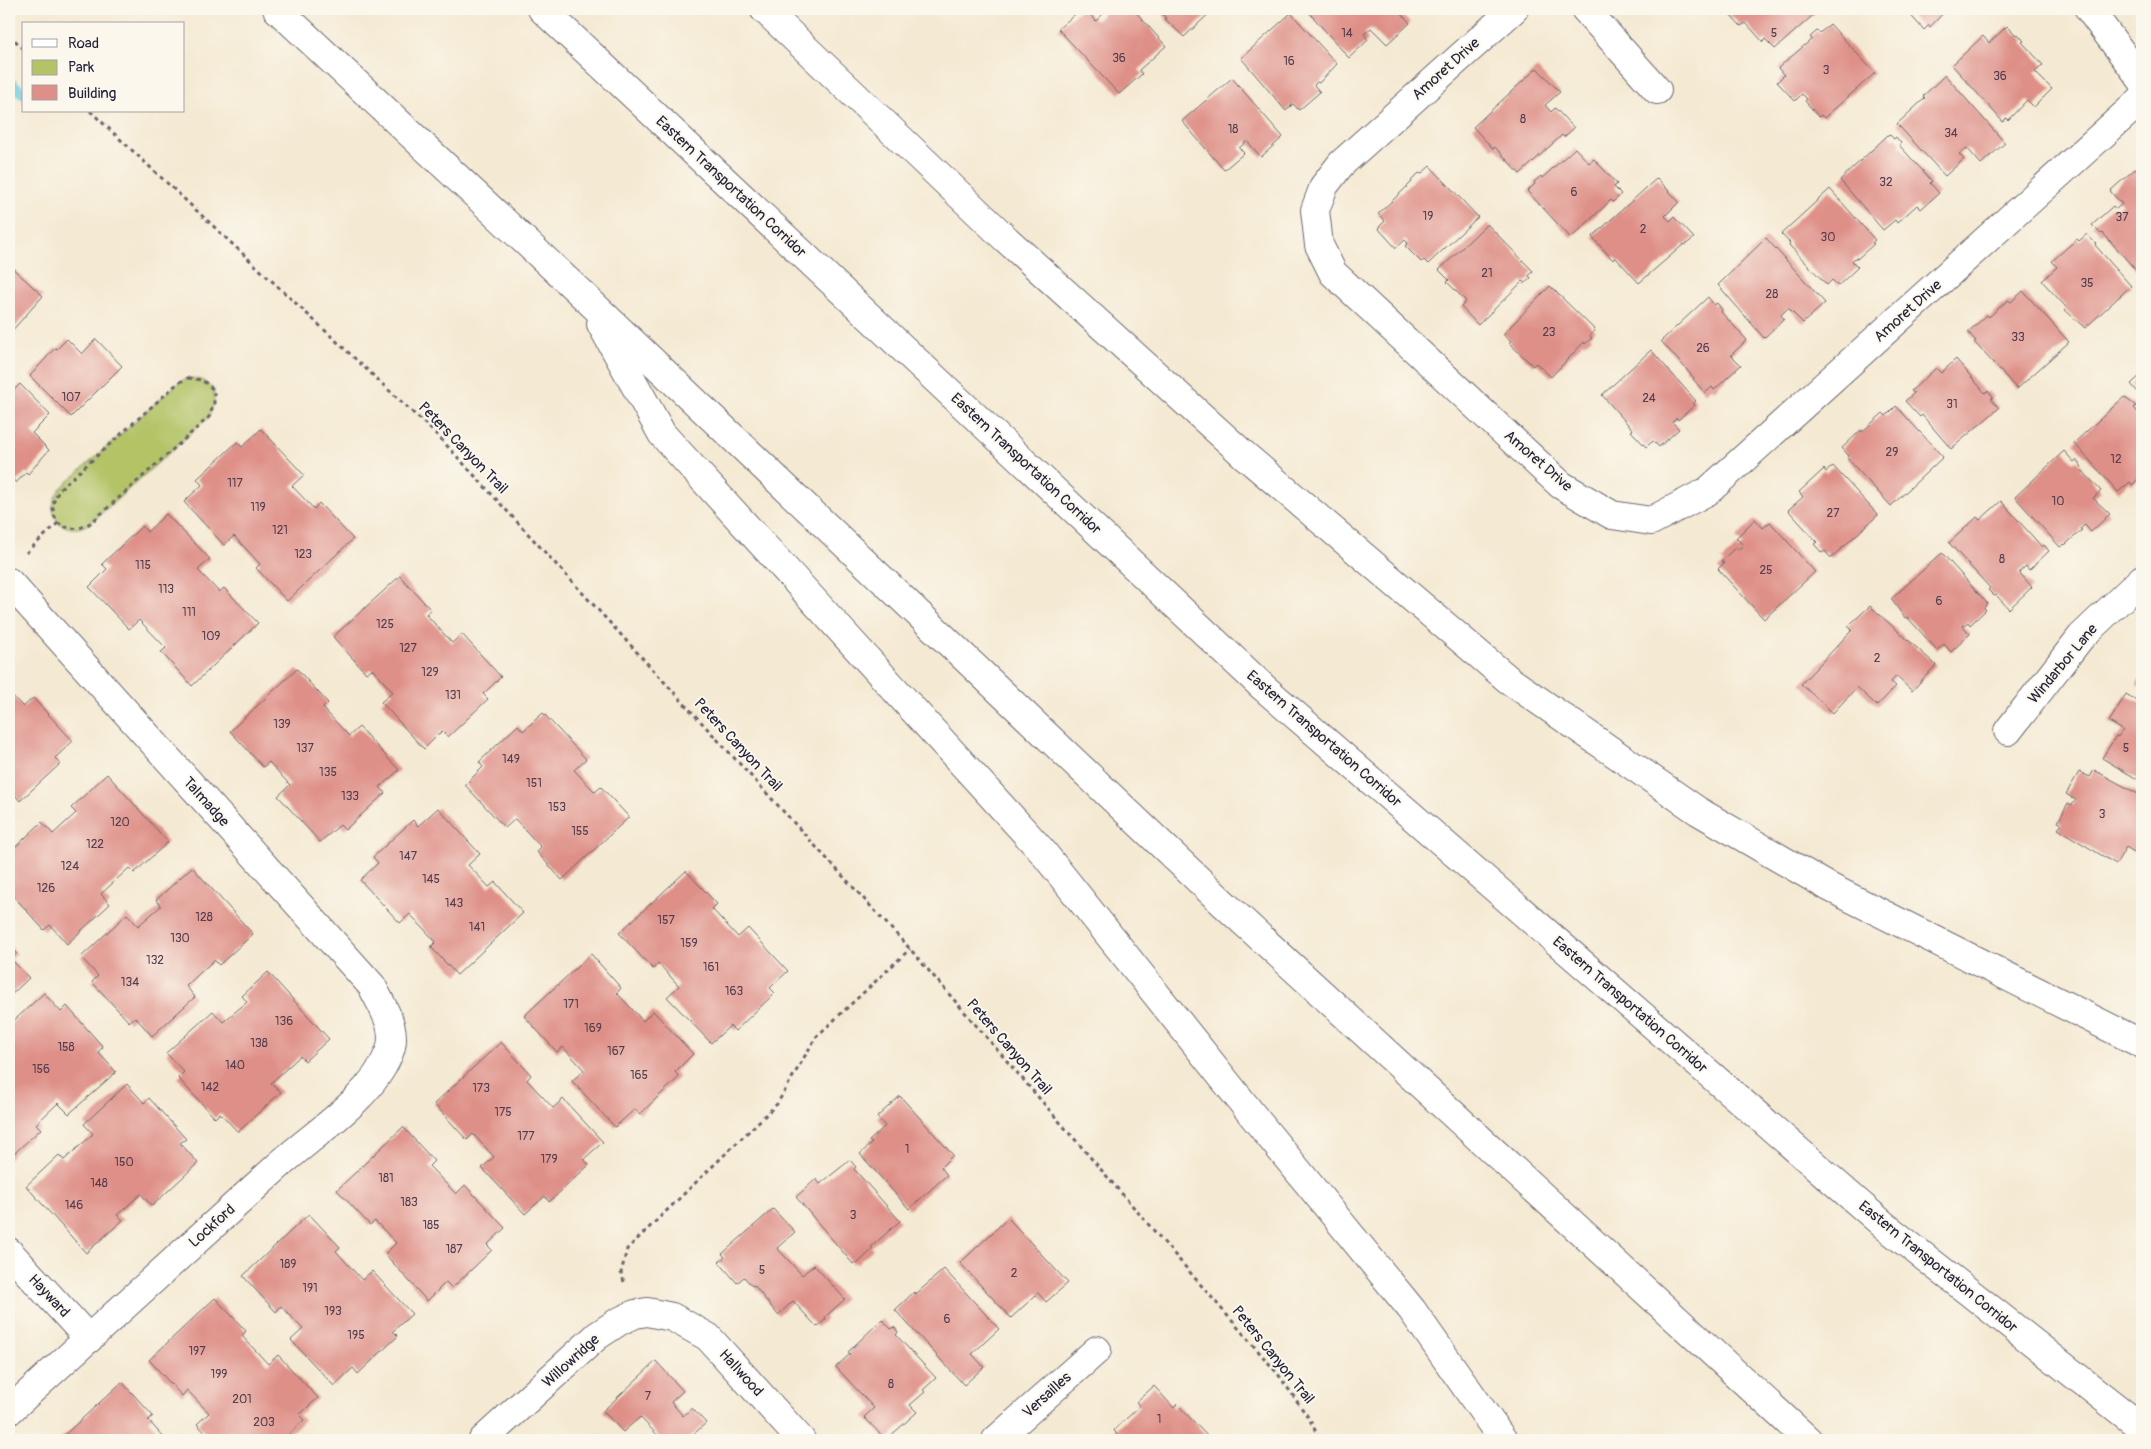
<svg xmlns="http://www.w3.org/2000/svg" width="2151" height="1449" font-family="Pangolin,sans-serif">
  <rect width="100%" height="100%" fill="#fbf7ec"/>
  <filter id="ink" filterUnits="userSpaceOnUse"><feTurbulence type="fractalNoise" baseFrequency=".02" numOctaves="2"/><feDisplacementMap in="SourceGraphic" scale="10" xChannelSelector="R" yChannelSelector="G"/><feConvolveMatrix kernelMatrix="1 2 1 2 8 2 1 2 1" color-interpolation-filters="sRGB"/></filter>
  <filter id="wash" filterUnits="userSpaceOnUse"><feTurbulence type="fractalNoise" baseFrequency=".0096" numOctaves="4" result="noise"/><feDisplacementMap in="SourceGraphic" scale="20" xChannelSelector="R" yChannelSelector="G"/><feGaussianBlur stdDeviation="1.12" result="paint"/><feColorMatrix in="noise" values="0 0 0 0 0 0 0 0 0 0 0 0 0 0 0 0 0 1.4 0 .05"/><feComposite in="paint" operator="in"/></filter>
  <g filter="url(#wash)">
    <rect width="100%" height="100%" fill="#f4e9d2"/>
    <path fill="#b3c366" stroke="#6a7250" d="M188,378L202,380L214,390V403L209,417L93,521C81,530 71,531 58,523C50,509 52,500 61,488L178,383Z"/>
    <g fill="none" stroke-linecap="round" stroke-linejoin="round">
      <polyline stroke="#60c6dd" stroke-width="11" points="9,81 24,94"/>
    </g>
    <g id="blocks">
      <g fill="#de8f87">
        <polygon points="1081,9 1085,9 1096,21 1103,14 1099,10 1101,9 1133,9 1166,46 1139,70 1142,74 1119,94 1058,29"/>
        <polygon points="1158,9 1214,9 1184,37 1165,19 1166,18"/>
        <polygon points="1306,9 1397,9 1410,23 1387,44 1371,28 1364,34 1368,40 1349,58"/>
        <polygon points="1725,9 1820,9 1775,49 1765,39 1763,42 1746,23 1741,26"/>
        <polygon points="1905,9 1947,9 1930,27 1929,25 1924,30"/>
        <polygon points="1291,13 1337,64 1319,83 1317,82 1314,85 1320,92 1299,110 1293,104 1286,111 1241,58"/>
        <polygon points="1830,24 1875,73 1824,118 1821,115 1819,117 1805,101 1807,99 1802,94 1795,101 1777,82 1784,75 1778,68 1812,39 1810,37 1817,31 1820,33"/>
        <polygon points="2007,26 2016,35 2018,34 2024,41 2022,42 2043,65 2035,72 2052,89 2034,107 2027,100 2008,120 2006,118 2003,122 1952,65 1983,36 1989,43"/>
        <polygon points="1537,68 1560,92 1545,105 1551,112 1555,108 1574,128 1564,137 1562,135 1520,174 1495,147 1493,149 1473,127"/>
        <polygon points="1945,75 2005,143 1981,164 1967,148 1959,154 1964,159 1945,176 1897,124 1925,98 1923,96"/>
        <polygon points="1232,78 1283,137 1261,157 1247,141 1239,148 1244,153 1224,170 1182,121"/>
        <polygon points="1889,134 1894,139 1896,137 1901,143 1899,145 1932,181 1930,183 1939,193 1921,209 1917,205 1897,223 1895,220 1883,230 1840,180"/>
        <polygon points="1575,148 1589,163 1594,159 1617,184 1614,187 1621,194 1613,202 1611,200 1571,238 1527,191 1535,184 1534,182 1541,176 1542,178"/>
        <polygon points="1430,166 1478,217 1428,264 1424,260 1421,262 1405,246 1408,243 1405,240 1396,248 1378,228 1385,221 1378,214 1412,182 1411,181 1419,173 1421,174"/>
        <polygon points="2135,169 2142,177 2141,276 2103,233 2101,234 2092,225 2113,206 2116,209 2122,204 2110,191"/>
        <polygon points="1657,178 1679,202 1665,216 1670,221 1674,217 1694,238 1685,245 1684,244 1639,283 1615,257 1613,260 1592,237"/>
        <polygon points="1830,189 1875,240 1872,243 1874,244 1857,259 1856,257 1852,261 1858,267 1838,286 1832,280 1827,285 1789,245 1790,243 1781,234"/>
        <polygon points="1487,224 1533,271 1529,276 1531,278 1524,284 1523,281 1478,325 1461,307 1466,301 1447,282 1449,280 1439,270"/>
        <polygon points="2087,234 2096,244 2095,245 2131,286 2085,328 2064,309 2066,307 2042,281 2057,267 2052,261 2077,239 2079,241"/>
        <polygon points="1766,238 1825,303 1803,323 1788,308 1781,315 1784,319 1764,338 1718,285"/>
        <polygon points="9,265 43,296 9,334"/>
        <polygon points="1550,286 1595,330 1590,336 1592,338 1585,344 1584,342 1551,377 1536,363 1533,366 1509,343 1511,341 1503,334"/>
        <polygon points="2023,291 2069,342 2017,389 1974,342 1976,341 1968,332 1987,315 1989,317 2008,300 2011,302"/>
        <polygon points="1708,297 1714,305 1717,303 1722,310 1721,312 1747,340 1731,355 1741,365 1714,390 1712,387 1705,393 1693,379 1694,378 1661,341"/>
        <polygon points="67,339 82,354 96,339 122,366 71,417 30,376 55,348 57,349"/>
        <polygon points="1651,350 1696,401 1693,404 1695,405 1678,420 1677,418 1672,422 1679,429 1659,447 1653,441 1646,447 1631,431 1633,430 1602,395"/>
        <polygon points="1956,359 1985,393 1988,391 1993,397 1991,399 1999,408 1951,449 1922,415 1920,417 1905,401 1914,393 1911,391 1936,368 1941,373"/>
        <polygon points="2142,374 2142,397 2131,384"/>
        <polygon points="20,384 50,415 32,433 49,450 28,474 26,472 16,483 9,475 9,395"/>
        <polygon points="2124,397 2136,406 2134,408 2142,417 2142,476 2132,485 2130,482 2118,492 2074,443"/>
        <polygon points="1896,406 1943,457 1891,506 1847,458 1849,456 1842,448 1861,430 1862,432 1883,413 1886,416"/>
        <polygon points="261,429 304,475 292,486 314,509 319,503 353,539 287,601 256,568 260,564 234,536 224,545 184,502 202,485 197,479 237,442 242,447"/>
        <polygon points="2064,451 2074,462 2076,460 2082,467 2080,468 2101,491 2093,498 2110,514 2091,532 2085,525 2080,529 2082,530 2065,545 2064,544 2060,547 2015,497"/>
        <polygon points="1833,466 1878,515 1831,558 1825,551 1822,553 1814,544 1817,542 1788,510 1803,497 1799,492 1824,469 1826,472"/>
        <polygon points="2001,501 2042,547 2044,545 2049,551 2029,570 2026,566 2019,572 2032,587 2009,609 1996,595 1994,596 1988,590 1990,588 1949,543 1977,517 1980,520"/>
        <polygon points="166,514 210,559 198,570 219,592 224,588 258,623 192,686 161,652 166,648 139,620 129,629 89,587 107,569 102,564 142,526 147,532"/>
        <polygon points="1755,519 1763,528 1770,522 1815,572 1764,619 1718,569 1724,563 1721,561 1736,547 1738,550 1743,545 1736,538"/>
        <polygon points="1942,553 1987,603 1984,608 1986,610 1970,625 1968,622 1963,626 1970,634 1951,652 1944,644 1937,650 1907,617 1905,618 1891,599"/>
        <polygon points="400,576 431,610 426,614 452,643 462,634 501,677 483,694 488,699 448,737 442,731 424,749 381,702 393,692 372,669 366,673 333,637"/>
        <polygon points="1870,606 1936,665 1912,691 1896,676 1891,682 1896,686 1877,706 1857,687 1833,713 1801,684 1852,630 1848,626"/>
        <polygon points="297,669 328,703 323,708 349,736 359,727 399,770 380,787 385,793 345,830 340,825 320,842 278,796 290,785 269,762 263,767 230,731"/>
        <polygon points="2142,672 2142,688 2137,685"/>
        <polygon points="9,692 23,707 33,698 73,741 55,758 60,764 20,801 15,795 9,801"/>
        <polygon points="2126,694 2142,704 2142,782 2102,758 2116,736 2118,737 2123,730 2109,722"/>
        <polygon points="543,713 586,759 574,770 595,792 601,787 629,817 562,880 537,852 541,847 515,819 505,828 465,785 483,767 479,762 518,725 523,731"/>
        <polygon points="2094,770 2140,795 2139,796 2142,798 2142,857 2126,847 2116,864 2058,829 2062,824 2058,822 2068,803 2072,805 2076,800 2066,794 2079,772 2090,777"/>
        <polygon points="107,774 168,842 134,873 129,868 101,894 110,904 67,944 50,925 44,930 9,891 9,888 13,884 9,879 9,853 42,822 53,834 76,813 71,808"/>
        <polygon points="438,808 480,854 468,865 489,887 495,882 523,913 457,975 431,947 436,942 410,914 400,923 360,880 378,863 373,857 413,820 418,826"/>
        <polygon points="192,867 253,934 219,965 214,960 186,986 195,997 152,1036 135,1017 129,1022 92,982 98,976 81,957 127,914 138,926 161,906 156,900"/>
        <polygon points="686,871 717,904 712,909 738,937 748,928 788,971 770,988 775,993 735,1031 730,1026 711,1043 667,997 679,986 658,963 653,969 619,933"/>
        <polygon points="9,945 17,953 11,959 29,978 9,997"/>
        <polygon points="591,954 621,988 617,993 643,1021 653,1011 693,1054 675,1072 679,1077 640,1114 635,1109 615,1127 572,1081 584,1070 563,1047 557,1052 524,1016"/>
        <polygon points="268,972 329,1039 305,1061 300,1056 271,1083 281,1092 238,1132 220,1113 215,1118 178,1078 184,1072 166,1053 213,1011 223,1022 247,1002 242,996"/>
        <polygon points="44,993 61,1012 67,1006 103,1047 98,1052 116,1072 69,1114 58,1103 36,1124 41,1129 9,1158 9,1025"/>
        <polygon points="501,1042 531,1075 527,1080 553,1108 563,1099 603,1142 584,1159 589,1165 549,1202 545,1196 525,1214 482,1168 494,1157 473,1134 467,1140 434,1104"/>
        <polygon points="127,1084 144,1103 149,1098 186,1139 180,1143 198,1163 152,1206 141,1194 117,1215 123,1220 86,1253 26,1186 59,1155 64,1160 93,1134 84,1124"/>
        <polygon points="900,1096 953,1155 941,1167 947,1175 909,1209 860,1154 872,1143 869,1141 885,1126 877,1117"/>
        <polygon points="403,1127 434,1161 429,1166 456,1194 465,1185 505,1228 487,1245 492,1250 452,1288 446,1282 427,1301 385,1254 396,1243 375,1221 370,1225 337,1190"/>
        <polygon points="850,1160 856,1167 854,1169 900,1221 871,1247 873,1249 857,1264 855,1262 853,1264 796,1197 816,1179 820,1184"/>
        <polygon points="773,1209 795,1232 777,1248 802,1275 814,1265 845,1299 825,1317 826,1319 817,1327 793,1301 778,1315 754,1285 752,1286 744,1277 737,1283 719,1262 725,1257 722,1254"/>
        <polygon points="309,1214 340,1247 336,1251 362,1280 372,1271 412,1314 393,1331 398,1336 358,1374 353,1368 334,1386 291,1340 303,1329 281,1306 276,1312 243,1276"/>
        <polygon points="1008,1218 1068,1283 1046,1302 1038,1293 1011,1318 960,1263"/>
        <polygon points="944,1269 999,1329 972,1354 984,1367 964,1385 895,1310 914,1292 916,1294"/>
        <polygon points="215,1298 246,1331 242,1336 268,1364 278,1355 318,1398 299,1415 304,1420 283,1440 212,1440 197,1424 209,1413 187,1390 182,1396 149,1360"/>
        <polygon points="882,1319 891,1329 894,1327 898,1332 896,1335 936,1378 923,1390 925,1392 910,1405 917,1412 886,1440 864,1417 874,1408 836,1367 850,1354 848,1352"/>
        <polygon points="656,1361 683,1391 671,1402 683,1416 692,1408 706,1423 687,1440 662,1440 640,1417 623,1432 603,1411"/>
        <polygon points="122,1382 153,1416 148,1420 166,1440 59,1440"/>
        <polygon points="1154,1386 1174,1408 1177,1404 1211,1440 1120,1440 1114,1430 1140,1406 1136,1402"/>
        <polygon points="598,1434 604,1440 591,1440"/>
      </g>
    </g>
  </g>
  <g filter="url(#ink)">
    <use href="#blocks" fill-opacity="0" stroke="#6c6870" stroke-width="1"/>
    <g fill="none" stroke-linecap="round" stroke-linejoin="round">
      <g stroke="#6c6870" stroke-width="30">
        <g id="minor">
          <polyline points="1514,9 1341,164 1324,186 1315,210 1319,245 1333,273 1561,485 1612,515 1651,521 1708,491 2142,99"/>
          <polyline points="1585,9 1657,90"/>
          <polyline points="2089,9 2142,80"/>
          <path d="M9,582L372,986C382,1007 399,1029 389,1053C371,1099 313,1134 277,1167C187,1249 98,1330 9,1411"/>
          <polyline points="2008,731 2081,637 2142,579"/>
          <polyline points="9,1252 89,1339"/>
          <polyline points="483,1440 597,1336 618,1322 635,1314 647,1312 672,1317 708,1337 801,1440"/>
          <polyline points="996,1440 1097,1350"/>
        </g>
      </g>
      <g stroke="#6c6870" stroke-width="30">
        <g id="highway">
          <polyline points="277,9 587,299 1223,903 1808,1440"/>
          <polyline points="542,9 1263,687 1885,1226 2142,1428"/>
          <polyline points="764,9 1007,240 1243,454 1509,680 1698,811 1829,887 2142,1044"/>
          <polyline points="601,324 662,434 1042,851 1258,1122 1412,1310 1503,1440"/>
        </g>
      </g>
      <g stroke="#6c6870" stroke-width="3" stroke-dasharray="4 4" stroke-linecap="butt">
        <polyline points="9,35 24,49"/>
        <polyline points="90,111 439,437 910,949 1278,1374 1310,1420 1320,1440"/>
        <path d="M188,378L202,380L214,390V403L209,417L93,521C81,530 71,531 58,523C50,509 52,501 61,488L178,383Z"/>
        <polyline points="26,553 58,523"/>
        <polyline points="624,1282 621,1273 627,1249 777,1104 816,1037 910,949"/>
      </g>
      <use href="#minor" stroke="#fff" stroke-width="28"/>
      <use href="#highway" stroke="#fff" stroke-width="28"/>
    </g>
  </g>
  <g text-anchor="middle" dominant-baseline="central" stroke-width="4" stroke-linejoin="round" paint-order="stroke">
    <g font-size="12" fill="#513d4e">
      <text x="1347" y="33">14</text>
      <text x="1774" y="33">5</text>
      <text x="1119" y="58">36</text>
      <text x="1289" y="61">16</text>
      <text x="1826" y="70">3</text>
      <text x="2000" y="76">36</text>
      <text x="1523" y="119">8</text>
      <text x="1233" y="129">18</text>
      <text x="1951" y="133">34</text>
      <text x="1886" y="182">32</text>
      <text x="1574" y="192">6</text>
      <text x="1428" y="216">19</text>
      <text x="2122" y="217">37</text>
      <text x="1643" y="229">2</text>
      <text x="1828" y="237">30</text>
      <text x="1487" y="273">21</text>
      <text x="2087" y="283">35</text>
      <text x="1772" y="294">28</text>
      <text x="1549" y="332">23</text>
      <text x="2018" y="337">33</text>
      <text x="1703" y="348">26</text>
      <text x="71" y="397">107</text>
      <text x="1649" y="398">24</text>
      <text x="1952" y="404">31</text>
      <text x="1892" y="452">29</text>
      <text x="2116" y="459">12</text>
      <text x="235" y="483">117</text>
      <text x="2058" y="501">10</text>
      <text x="258" y="507">119</text>
      <text x="1833" y="513">27</text>
      <text x="280" y="530">121</text>
      <text x="303" y="554">123</text>
      <text x="2002" y="559">8</text>
      <text x="143" y="565">115</text>
      <text x="1766" y="570">25</text>
      <text x="166" y="589">113</text>
      <text x="1939" y="601">6</text>
      <text x="189" y="612">111</text>
      <text x="385" y="624">125</text>
      <text x="211" y="636">109</text>
      <text x="408" y="648">127</text>
      <text x="1877" y="658">2</text>
      <text x="430" y="672">129</text>
      <text x="453" y="695">131</text>
      <text x="282" y="724">139</text>
      <text x="305" y="748">137</text>
      <text x="2126" y="748">5</text>
      <text x="511" y="759">149</text>
      <text x="328" y="772">135</text>
      <text x="534" y="783">151</text>
      <text x="350" y="796">133</text>
      <text x="557" y="807">153</text>
      <text x="2102" y="814">3</text>
      <text x="120" y="822">120</text>
      <text x="580" y="831">155</text>
      <text x="95" y="844">122</text>
      <text x="408" y="856">147</text>
      <text x="70" y="866">124</text>
      <text x="431" y="879">145</text>
      <text x="46" y="888">126</text>
      <text x="454" y="903">143</text>
      <text x="204" y="917">128</text>
      <text x="666" y="920">157</text>
      <text x="477" y="927">141</text>
      <text x="180" y="938">130</text>
      <text x="689" y="943">159</text>
      <text x="155" y="960">132</text>
      <text x="711" y="967">161</text>
      <text x="130" y="982">134</text>
      <text x="734" y="991">163</text>
      <text x="571" y="1004">171</text>
      <text x="284" y="1021">136</text>
      <text x="593" y="1028">169</text>
      <text x="259" y="1043">138</text>
      <text x="66" y="1047">158</text>
      <text x="616" y="1051">167</text>
      <text x="235" y="1065">140</text>
      <text x="41" y="1069">156</text>
      <text x="639" y="1075">165</text>
      <text x="210" y="1087">142</text>
      <text x="481" y="1088">173</text>
      <text x="503" y="1112">175</text>
      <text x="526" y="1136">177</text>
      <text x="907" y="1149">1</text>
      <text x="549" y="1159">179</text>
      <text x="124" y="1162">150</text>
      <text x="386" y="1178">181</text>
      <text x="99" y="1183">148</text>
      <text x="409" y="1202">183</text>
      <text x="74" y="1205">146</text>
      <text x="853" y="1215">3</text>
      <text x="431" y="1225">185</text>
      <text x="454" y="1249">187</text>
      <text x="288" y="1264">189</text>
      <text x="762" y="1270">5</text>
      <text x="1014" y="1273">2</text>
      <text x="310" y="1288">191</text>
      <text x="333" y="1311">193</text>
      <text x="947" y="1319">6</text>
      <text x="356" y="1335">195</text>
      <text x="197" y="1351">197</text>
      <text x="219" y="1374">199</text>
      <text x="891" y="1384">8</text>
      <text x="648" y="1396">7</text>
      <text x="242" y="1399">201</text>
      <text x="1159" y="1419">1</text>
      <text x="264" y="1422">203</text>
    </g>
    <g font-size="15" fill="#22223b" stroke="#fbf7ec">
      <text transform="translate(1446 69) rotate(-42)">Amoret Drive</text>
      <text transform="translate(731 187) rotate(43)">Eastern Transportation Corridor</text>
      <text transform="translate(1908 311) rotate(-42)">Amoret Drive</text>
      <text transform="translate(463 448) rotate(46)">Peters Canyon Trail</text>
      <text transform="translate(1538 461) rotate(41)">Amoret Drive</text>
      <text transform="translate(1026 464) rotate(43)">Eastern Transportation Corridor</text>
      <text transform="translate(2063 664) rotate(-50)">Windarbor Lane</text>
      <text transform="translate(1324 739) rotate(41)">Eastern Transportation Corridor</text>
      <text transform="translate(738 745) rotate(47)">Peters Canyon Trail</text>
      <text transform="translate(206 802) rotate(48)">Talmadge</text>
      <text transform="translate(1630 1005) rotate(41)">Eastern Transportation Corridor</text>
      <text transform="translate(1009 1047) rotate(49)">Peters Canyon Trail</text>
      <text transform="translate(212 1226) rotate(-42)">Lockford</text>
      <text transform="translate(1938 1267) rotate(39)">Eastern Transportation Corridor</text>
      <text transform="translate(49 1296) rotate(47)">Hayward</text>
      <text transform="translate(1273 1355) rotate(51)">Peters Canyon Trail</text>
      <text transform="translate(571 1361) rotate(-42)">Willowridge</text>
      <text transform="translate(741 1373) rotate(48)">Hallwood</text>
      <text transform="translate(1047 1395) rotate(-42)">Versailles</text>
    </g>
  </g>
  <rect width="2151" height="1449" fill="none" stroke="#fbf7ec" stroke-width="30"/>
  <rect x="22" y="22" width="162" height="90" fill="#fbf7ec" stroke="#a4a2a5"/>
  <rect x="32" y="39" width="25" height="8" fill="#ffffff" stroke="#a4a2a5"/>
  <text x="68" y="48" font-size="15" fill="#22223b">Road</text>
  <rect x="32" y="60" width="25" height="15" fill="#b3c366" stroke="#a4a2a5"/>
  <text x="68" y="72" font-size="15" fill="#22223b">Park</text>
  <rect x="32" y="85" width="25" height="15" fill="#de8f87" stroke="#a4a2a5"/>
  <text x="68" y="98" font-size="15" fill="#22223b">Building</text>
</svg>
